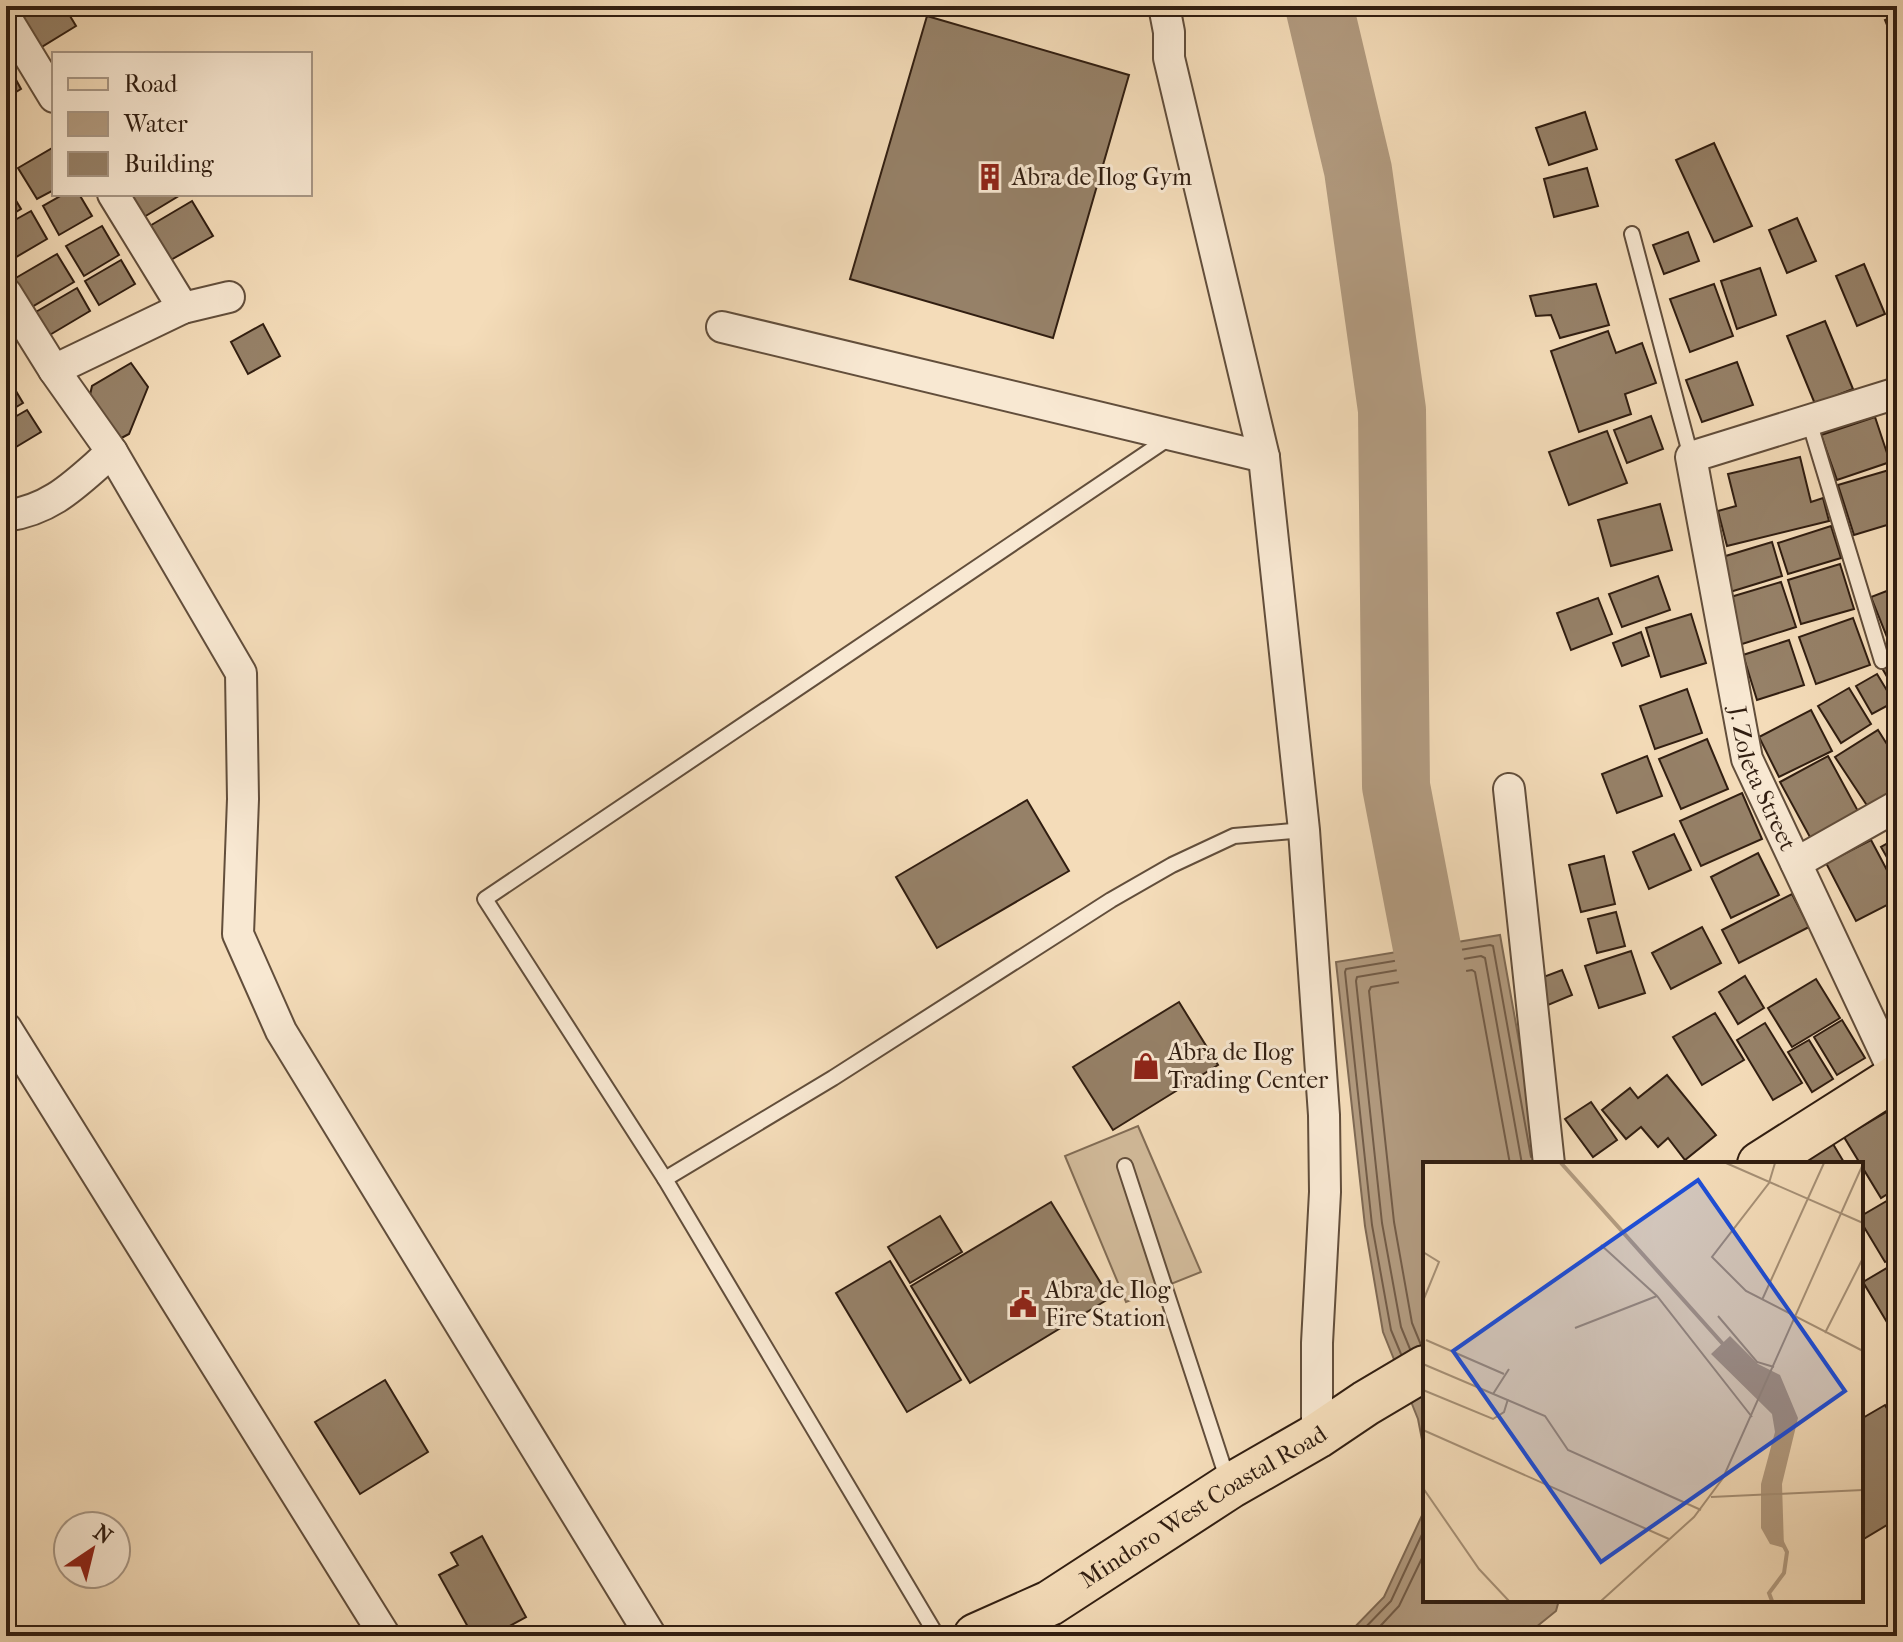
<svg xmlns="http://www.w3.org/2000/svg" width="1903" height="1642" font-family="'IM FELL French Canon',serif">
  <rect width="100%" height="100%" fill="#f4dcb9"/>
  <filter id="stains"><feTurbulence type="fractalNoise" baseFrequency=".0025" numOctaves="4"/><feColorMatrix values="0 0 0 0 .2 0 0 0 0 .09 0 0 0 0 .02 0 0 0 .5 -.17"/></filter>
  <radialGradient id="worn" r=".72"><stop offset=".6" stop-color="#630" stop-opacity="0"/><stop offset="1" stop-color="#630" stop-opacity=".3"/></radialGradient>
  <polygon fill="#d3bc9c" stroke="#826d56" stroke-width="2" points="1138,1126 1201,1272 1126,1302 1065,1156"/>
  <g fill="#b29b80" stroke="#7e6954" stroke-width="2">
    <polygon points="1500,935 1541,1164 1425,1164 1425,1455 1418,1419 1383,1332 1365,1226 1336,962"/>
    <polygon points="1425,1509 1425,1600 1559,1600 1556,1611 1525,1636 1346,1636 1384,1597"/>
  </g>
  <g fill="none" stroke-linecap="round" stroke-linejoin="round">
    <g stroke="#725c48" stroke-width="2">
      <polyline points="1421,1345 1412,1323 1394,1222 1369,991 1371,987 1472,970 1475,972 1510,1164"/>
      <polyline points="1410,1349 1401,1327 1382,1223 1356,981 1357,977 1481,956 1485,958 1522,1164"/>
      <polyline points="1401,1354 1391,1330 1372,1225 1345,972 1346,969 1490,945 1493,946 1531,1157"/>
      <polyline points="1357,1636 1391,1601 1425,1528"/>
      <polyline points="1371,1636 1399,1606 1425,1552"/>
    </g>
    <polyline stroke="#b29b80" stroke-width="68" points="1319,6 1358,170 1392,410 1396,786 1434,984 1458,1164"/>
  </g>
  <g fill="#968168" stroke="#311e11" stroke-width="2">
    <polygon points="9,6 64,6 76,26 35,51"/>
    <polygon points="1897,15 1897,50 1885,20"/>
    <polygon points="927,16 1129,75 1053,338 850,279"/>
    <polygon points="9,67 21,89 6,98 6,69"/>
    <polygon points="1585,112 1597,149 1549,165 1536,128"/>
    <polygon points="1714,143 1752,226 1714,242 1676,160"/>
    <polygon points="54,147 54,190 37,199 18,168"/>
    <polygon points="1587,168 1598,206 1554,217 1544,179"/>
    <polygon points="6,184 21,209 6,218"/>
    <polygon points="64,194 79,194 92,216 59,235 43,206"/>
    <polygon points="130,194 182,194 144,217"/>
    <polygon points="192,201 213,236 169,261 148,227"/>
    <polygon points="31,211 47,239 6,263 6,225"/>
    <polygon points="1797,218 1816,261 1787,273 1769,230"/>
    <polygon points="102,226 119,255 84,276 66,246"/>
    <polygon points="1688,232 1699,261 1664,274 1653,245"/>
    <polygon points="57,254 74,282 30,308 14,279"/>
    <polygon points="121,260 135,284 99,305 85,281"/>
    <polygon points="1864,264 1885,314 1857,326 1836,276"/>
    <polygon points="1760,268 1776,315 1737,329 1721,281"/>
    <polygon points="1596,284 1609,325 1560,338 1551,315 1536,316 1530,296"/>
    <polygon points="1714,284 1733,336 1690,352 1670,299"/>
    <polygon points="77,288 90,311 48,336 34,313"/>
    <polygon points="1825,321 1853,389 1815,404 1787,336"/>
    <polygon points="263,324 280,356 248,374 231,342"/>
    <polygon points="1608,331 1616,353 1642,343 1656,383 1625,394 1631,414 1579,432 1551,351"/>
    <polygon points="1737,362 1753,405 1702,422 1686,380"/>
    <polygon points="131,363 148,387 129,434 99,450 81,435 92,386"/>
    <polygon points="10,381 23,403 6,413 6,383"/>
    <polygon points="27,410 41,432 6,453 6,422"/>
    <polygon points="1897,415 1897,449 1888,417"/>
    <polygon points="1651,416 1663,449 1627,463 1614,430"/>
    <polygon points="1875,417 1890,462 1837,480 1821,435"/>
    <polygon points="1607,431 1627,483 1569,505 1549,452"/>
    <polygon points="1800,457 1811,502 1823,498 1829,521 1727,546 1718,511 1736,506 1728,474"/>
    <polygon points="1889,470 1897,495 1897,522 1854,535 1838,485"/>
    <polygon points="1660,504 1672,550 1611,566 1598,520"/>
    <polygon points="1831,526 1841,558 1788,574 1778,543"/>
    <polygon points="1772,542 1782,576 1730,592 1719,558"/>
    <polygon points="1840,564 1854,609 1801,624 1788,580"/>
    <polygon points="1658,576 1670,610 1622,627 1609,594"/>
    <polygon points="1781,582 1796,627 1739,645 1724,599"/>
    <polygon points="1897,587 1897,644 1891,647 1871,597"/>
    <polygon points="1598,598 1612,634 1571,650 1557,613"/>
    <polygon points="1691,614 1706,663 1661,677 1646,628"/>
    <polygon points="1853,618 1870,665 1816,684 1799,637"/>
    <polygon points="1641,632 1649,656 1622,666 1613,643"/>
    <polygon points="1789,640 1804,685 1757,700 1743,655"/>
    <polygon points="1897,659 1897,694 1882,668"/>
    <polygon points="1877,674 1894,702 1872,714 1856,686"/>
    <polygon points="1849,688 1871,724 1841,743 1818,706"/>
    <polygon points="1687,689 1702,733 1655,749 1640,706"/>
    <polygon points="1811,710 1832,751 1779,777 1759,737"/>
    <polygon points="1878,730 1897,760 1897,789 1868,807 1835,757"/>
    <polygon points="1707,739 1728,789 1681,809 1659,759"/>
    <polygon points="1647,756 1662,796 1617,813 1602,774"/>
    <polygon points="1828,756 1859,813 1811,839 1780,782"/>
    <polygon points="1742,793 1762,839 1701,866 1680,821"/>
    <polygon points="1027,800 1069,871 937,948 896,877"/>
    <polygon points="1674,834 1691,870 1649,889 1633,852"/>
    <polygon points="1897,838 1897,875 1881,847"/>
    <polygon points="1871,840 1897,889 1897,900 1856,921 1826,863"/>
    <polygon points="1758,853 1779,895 1731,918 1711,877"/>
    <polygon points="1604,856 1615,904 1581,912 1569,865"/>
    <polygon points="1792,894 1809,927 1739,963 1722,930"/>
    <polygon points="1616,912 1625,946 1597,953 1588,919"/>
    <polygon points="1702,927 1721,963 1671,989 1652,953"/>
    <polygon points="1631,951 1645,993 1599,1008 1585,966"/>
    <polygon points="1562,970 1572,995 1548,1005 1538,979"/>
    <polygon points="1745,976 1764,1008 1738,1024 1719,992"/>
    <polygon points="1816,979 1840,1018 1792,1047 1768,1008"/>
    <polygon points="1179,1002 1218,1065 1113,1130 1073,1067"/>
    <polygon points="1715,1013 1744,1060 1702,1085 1673,1037"/>
    <polygon points="1842,1020 1865,1058 1837,1075 1814,1037"/>
    <polygon points="1765,1023 1802,1083 1773,1100 1737,1040"/>
    <polygon points="1809,1040 1833,1079 1812,1092 1788,1052"/>
    <polygon points="1667,1075 1716,1135 1685,1160 1668,1138 1658,1147 1641,1127 1626,1139 1602,1110 1630,1088 1638,1098"/>
    <polygon points="1591,1102 1617,1140 1593,1157 1565,1119"/>
    <polygon points="1890,1110 1897,1121 1897,1188 1881,1198 1844,1137"/>
    <polygon points="1830,1139 1845,1164 1791,1164"/>
    <polygon points="1897,1195 1897,1255 1885,1262 1861,1222 1861,1216"/>
    <polygon points="1051,1202 1110,1298 970,1383 911,1286"/>
    <polygon points="940,1216 962,1252 910,1283 888,1247"/>
    <polygon points="890,1261 961,1380 907,1412 836,1293"/>
    <polygon points="1897,1262 1897,1319 1888,1324 1863,1282"/>
    <polygon points="385,1380 428,1452 360,1494 315,1422"/>
    <polygon points="1885,1405 1897,1426 1897,1519 1862,1540 1861,1419"/>
    <polygon points="482,1536 526,1617 508,1627 512,1636 473,1636 439,1575 458,1565 451,1553"/>
  </g>
  <g fill="none" stroke-linecap="round" stroke-linejoin="round">
    <g stroke="#624e3b" stroke-width="18">
      <g id="service">
        <polyline points="1632,234 1691,457"/>
        <polyline points="1809,421 1882,661"/>
        <polyline points="1125,1166 1228,1481"/>
        <polyline points="665,1179 833,1078 1111,900 1172,865 1234,836 1304,830"/>
        <polyline points="937,1636 665,1179 485,899 1172,436"/>
      </g>
    </g>
    <g stroke="#624e3b" stroke-width="34">
      <g id="minor">
        <polyline points="1164,6 1169,32 1169,58 1264,457 1304,830 1324,1115 1325,1192 1317,1343 1317,1436"/>
        <polyline points="6,18 54,97"/>
        <polyline points="113,194 183,308"/>
        <polyline points="6,293 54,370 112,452 241,673 243,799 238,934 281,1031 651,1636"/>
        <polyline points="722,327 1264,457"/>
        <polyline points="54,370 183,308 229,297"/>
        <path id="s1" d="M1897,393L1691,457L1747,759L1897,1078"/>
        <path d="M6,516C54,509 77,482 112,452"/>
        <polyline points="1509,789 1549,1164"/>
        <polyline points="1796,863 1897,806"/>
        <polyline points="6,1028 385,1636"/>
      </g>
    </g>
    <g stroke="#311e11" stroke-width="48">
      <g id="primary">
        <polyline points="1760,1164 1897,1077"/>
        <path id="s2" d="M976,1636L1050,1603L1230,1486L1317,1436L1366,1403L1425,1368"/>
      </g>
    </g>
    <use href="#service" stroke="#f8e8d2" stroke-width="14"/>
    <use href="#minor" stroke="#f8e8d2" stroke-width="30"/>
    <use href="#primary" stroke="#f4dcb9" stroke-width="44"/>
  </g>
  <defs>
    <g id="building-bare" transform="scale(2.16)"><path d="M-4-6H4V6H1V3H-1V6H-4ZM-2.5-4.3h1.7v1.8h-1.7ZM.8-4.3h1.7v1.8H.8ZM-2.5-1h1.7V.8h-1.7ZM.8-1h1.7V.8H.8Z" fill="#8f2418" stroke="#f8e8d2" stroke-width="2.5" paint-order="stroke"/></g>
    <g id="shop-bare" transform="scale(2.16)"><path d="M-5-2.5h2.3a2.7 3.5 0 0 1 5.4 0H5L5.5 6h-11ZM-1.5-2.5h3a1.5 2.3 0 0 0-3 0Z" fill="#8f2418" stroke="#f8e8d2" stroke-width="2.5" paint-order="stroke"/></g>
    <g id="civic-bare" transform="scale(2.16)"><path d="M-.6-6.5H3V-4.5H.6V-3L4-1V1h2V6H-6V1h2V-1L-.6-3ZM-1.2 2.5V6h2.4V2.5Z" fill="#8f2418" stroke="#f8e8d2" stroke-width="2.5" paint-order="stroke"/></g>
  </defs>
  <g fill-rule="evenodd">
    <use href="#building-bare" x="990" y="177"/>
    <use href="#shop-bare" x="1146" y="1066"/>
    <use href="#civic-bare" x="1023" y="1304"/>
  </g>
  <g text-anchor="middle" dominant-baseline="central" stroke-width="6" stroke-linejoin="round" paint-order="stroke">
    <g font-size="24" fill="#311e11" stroke="#f8e8d2" text-anchor="start">
      <text x="1012" y="177">Abra de Ilog Gym</text>
      <text x="1168" y="1052">Abra de Ilog<tspan x="1168" dy="28">Trading Center</tspan></text>
      <text x="1045" y="1290">Abra de Ilog<tspan x="1045" dy="28">Fire Station</tspan></text>
    </g>
    <g font-size="24" fill="#311e11" stroke="#f8e8d2">
      <text stroke="none"><textPath href="#s1" startOffset="546">J. Zoleta Street</textPath></text>
      <text stroke="none"><textPath href="#s2" startOffset="262">Mindoro West Coastal Road</textPath></text>
    </g>
  </g>
  <g transform="translate(1423 1162)">
    <rect width="440" height="440" fill="#f4dcb9"/>
    <path d="M307,174L335,202L357,213L375,256L359,322L361,386L347,382L338,366V322L352,270L349,252L288,192Z" fill="#b29b80"/>
    <path fill="none" stroke="#b29b80" stroke-width="4" d="M138,1L308,191M349,439L346,431L361,411L364,390L352,366"/>
    <path fill="none" stroke="#a69076" stroke-width="2" d="M303,1L440,61M352,1L346,21L289,95L323,129L440,189M178,83L234,134L329,255M0,90L16,100L0,139M339,138L401,1M295,154L334,200L351,205M152,166L234,134M402,171L440,96M3,178L81,212M0,202L122,254L145,288L278,348M0,228L70,257L81,250L85,237M70,232L86,207M0,268L246,377M0,326L56,407L86,439M288,335L440,328M178,439L271,355L300,316L440,2"/>
    <path fill="#1d4ed8" fill-opacity="0.15" stroke="#1d4ed8" stroke-width="4" d="M275,18L422,229L178,400L30,189Z"/>
    <rect width="440" height="440" fill="none" stroke="#311e11" stroke-width="4"/>
  </g>
  <rect width="1903" height="1642" fill="none" stroke="#f4dcb9" stroke-width="32"/>
  <rect x="8" y="8" width="1887" height="1626" fill="none" stroke="#311e11" stroke-width="4"/>
  <rect x="16" y="16" width="1871" height="1610" fill="none" stroke="#311e11" stroke-width="2"/>
  <rect x="52" y="52" width="260" height="144" fill="#f8e8d2" stroke="#a89785" stroke-width="2"/>
  <rect x="68" y="78" width="40" height="12" fill="#f4dcb9" stroke="#a89785" stroke-width="2"/>
  <text x="124" y="92" font-size="24" fill="#311e11">Road</text>
  <rect x="68" y="112" width="40" height="24" fill="#b29b80" stroke="#a89785" stroke-width="2"/>
  <text x="124" y="132" font-size="24" fill="#311e11">Water</text>
  <rect x="68" y="152" width="40" height="24" fill="#968168" stroke="#a89785" stroke-width="2"/>
  <text x="124" y="172" font-size="24" fill="#311e11">Building</text>
  <g transform="translate(92 1550) rotate(35)"><circle r="38" fill="#f8e8d2" stroke="#a89785" stroke-width="2"/>
  <path d="M0-6L14 30L0 20L-14 30Z" fill="#8f2418"/>
  <text y="-12" font-size="22" font-weight="bold" text-anchor="middle" fill="#311e11">N</text>
  </g>
  <rect width="100%" height="100%" filter="url(#stains)"/>
  <rect width="100%" height="100%" fill="url(#worn)"/>
</svg>
